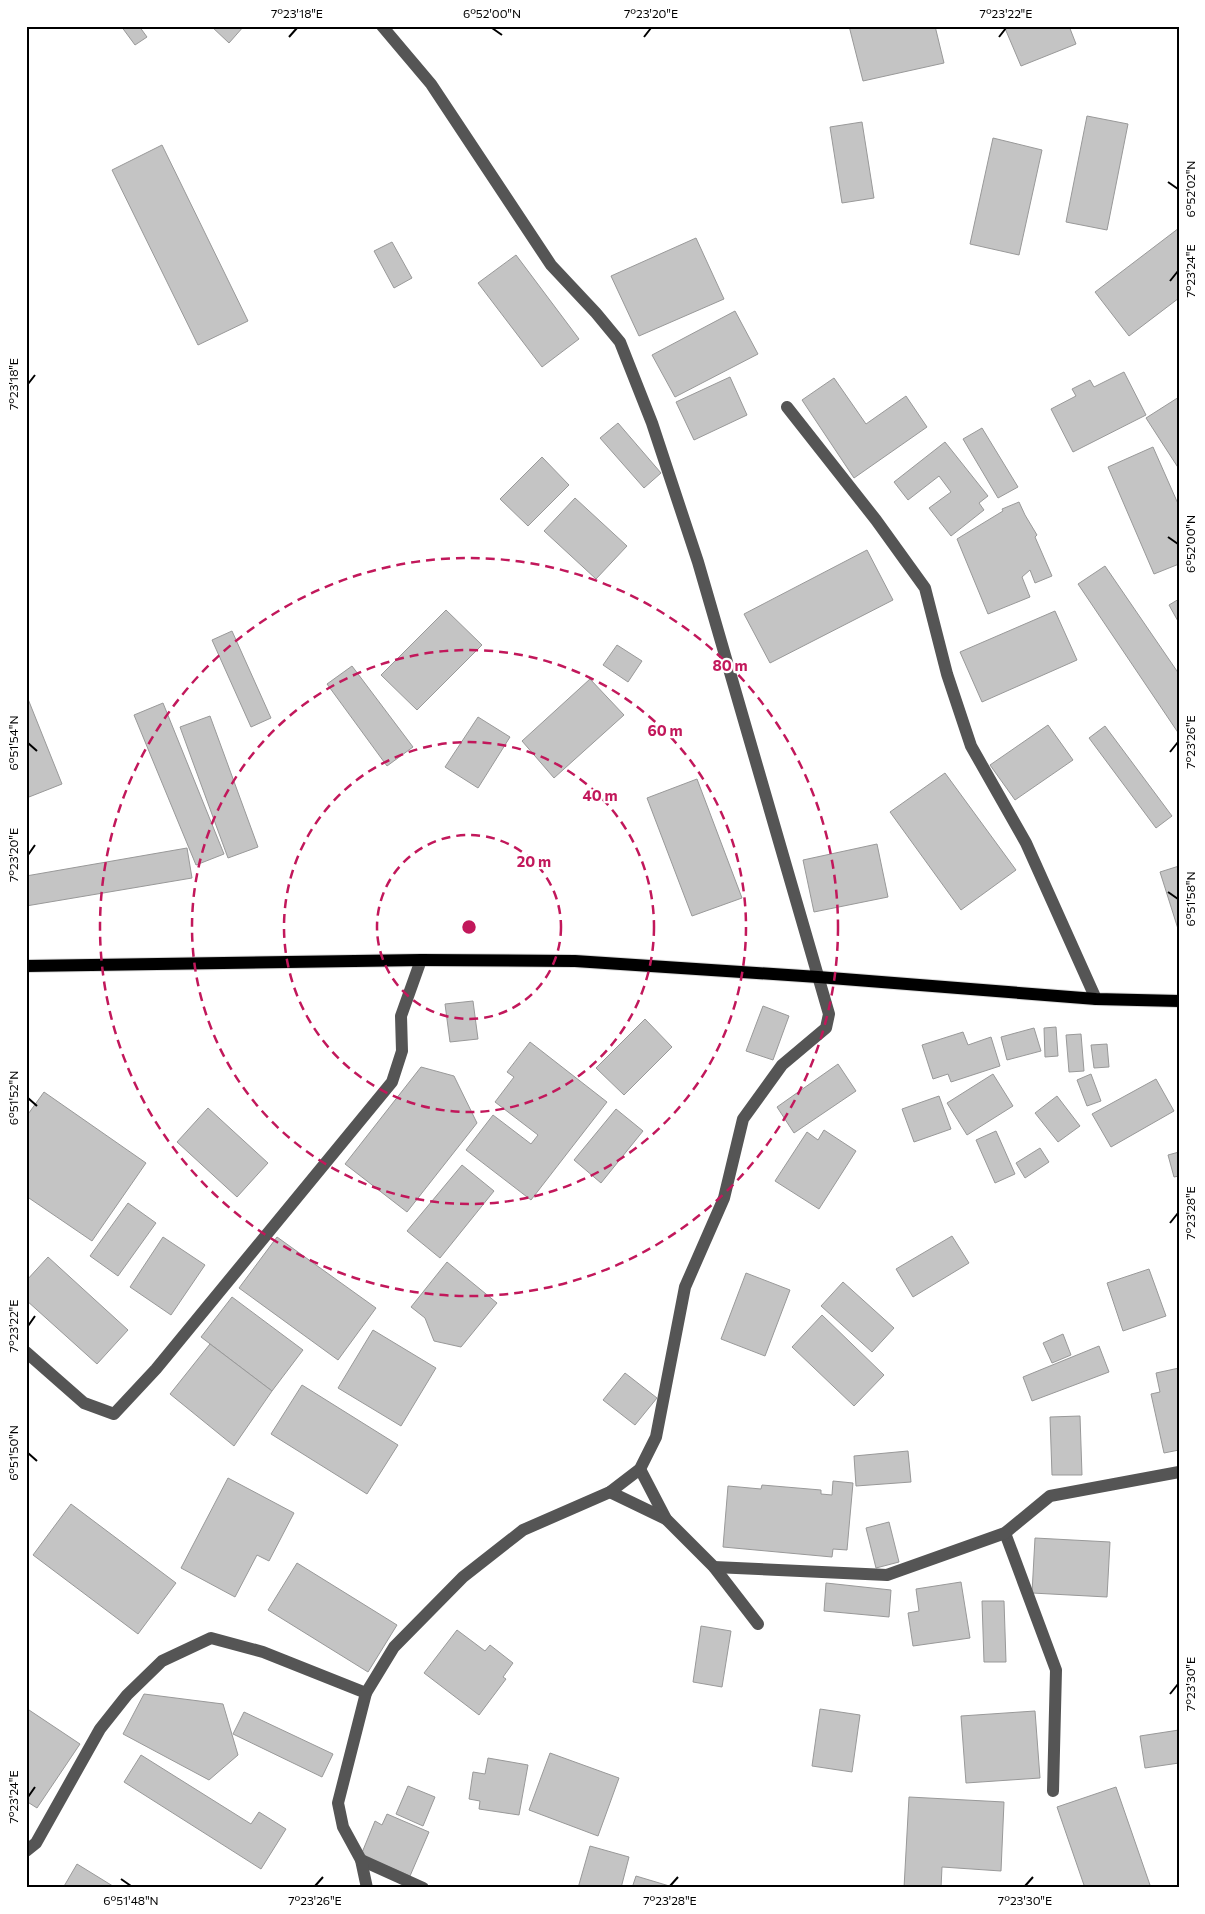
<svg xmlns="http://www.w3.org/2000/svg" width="1205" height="1914" font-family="Commissioner,sans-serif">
  <rect width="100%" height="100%" fill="#fff"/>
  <g fill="#c4c4c4" stroke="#999">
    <polygon points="121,26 139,26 147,37 135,45"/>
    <polygon points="211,26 244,26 229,43"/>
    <polygon points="849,26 935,26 944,63 863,81"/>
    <polygon points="1004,26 1069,26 1076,44 1021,66"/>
    <polygon points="1087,116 1128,124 1107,230 1066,222"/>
    <polygon points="862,122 874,198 842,203 830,127"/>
    <polygon points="993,138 1042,150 1019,255 970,244"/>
    <polygon points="162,145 248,321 198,345 112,170"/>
    <polygon points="1179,228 1179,298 1129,336 1095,292"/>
    <polygon points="696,238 724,299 639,336 611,276"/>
    <polygon points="392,242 412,278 394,288 374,251"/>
    <polygon points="516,255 579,339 542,367 478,283"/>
    <polygon points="735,311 758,354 675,397 652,355"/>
    <polygon points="1124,372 1146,415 1073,452 1051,409 1076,396 1072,389 1090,380 1094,387"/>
    <polygon points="730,377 747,415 694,440 676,402"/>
    <polygon points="834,378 866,424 906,396 927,427 854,478 802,400"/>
    <polygon points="1179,397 1179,469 1146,418"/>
    <polygon points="618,423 661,473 644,488 600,438"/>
    <polygon points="982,428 1018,487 998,498 963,439"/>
    <polygon points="945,442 988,496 979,503 984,510 951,536 929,508 951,492 939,476 908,500 894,482"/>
    <polygon points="1153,447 1179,506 1179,564 1154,574 1108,467"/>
    <polygon points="542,457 569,485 528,526 500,499"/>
    <polygon points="575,498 627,546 596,579 544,531"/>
    <polygon points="1019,502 1025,515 1037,535 1035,537 1052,576 1035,583 1030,570 1022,577 1030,597 988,614 957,539 1003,511 1002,509"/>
    <polygon points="867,550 893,600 770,663 744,614"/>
    <polygon points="1105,566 1179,674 1179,734 1078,584"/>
    <polygon points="1179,599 1179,623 1169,605"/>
    <polygon points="446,610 482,645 417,710 381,675"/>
    <polygon points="1055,611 1077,660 982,702 960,652"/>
    <polygon points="232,631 271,718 251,727 212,640"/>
    <polygon points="617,645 642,661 628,682 603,665"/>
    <polygon points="352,666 413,747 387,766 327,684"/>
    <polygon points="590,679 624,715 554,778 522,741"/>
    <polygon points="26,694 62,784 29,797 26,789"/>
    <polygon points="163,703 224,854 196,865 134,715"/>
    <polygon points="210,716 258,847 228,858 180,727"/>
    <polygon points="478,717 510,737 478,788 445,767"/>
    <polygon points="1048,725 1073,760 1015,800 990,765"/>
    <polygon points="1105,726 1172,816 1156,828 1089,738"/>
    <polygon points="945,773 1016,870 961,910 890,812"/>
    <polygon points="697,779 742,898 692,916 647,798"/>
    <polygon points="877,844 888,897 814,912 803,860"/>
    <polygon points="187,848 192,878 26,906 26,876"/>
    <polygon points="1179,866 1179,932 1160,872"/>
    <polygon points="473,1001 478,1039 450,1042 445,1004"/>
    <polygon points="763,1006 789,1016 773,1060 746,1051"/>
    <polygon points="645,1019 672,1047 624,1095 596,1068"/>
    <polygon points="1056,1027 1058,1056 1045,1057 1044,1028"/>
    <polygon points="1034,1028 1041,1051 1007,1060 1001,1037"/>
    <polygon points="963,1032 968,1045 991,1037 1000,1066 951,1082 948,1074 933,1079 922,1045"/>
    <polygon points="1081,1034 1084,1071 1069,1072 1066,1035"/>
    <polygon points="530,1042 607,1102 531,1200 466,1150 493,1115 531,1144 538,1135 495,1102 514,1077 507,1072"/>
    <polygon points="1107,1044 1109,1067 1094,1068 1091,1045"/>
    <polygon points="838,1064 856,1091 794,1133 777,1107"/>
    <polygon points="421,1067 454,1076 477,1123 407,1212 345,1164"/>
    <polygon points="993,1074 1013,1106 967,1135 947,1103"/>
    <polygon points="1091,1074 1101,1101 1087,1106 1077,1080"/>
    <polygon points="1156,1079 1174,1111 1111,1147 1092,1114"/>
    <polygon points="44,1092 146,1163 92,1241 26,1196 26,1117"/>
    <polygon points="939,1096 951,1129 914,1142 902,1109"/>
    <polygon points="1057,1096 1080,1126 1058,1142 1035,1113"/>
    <polygon points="208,1108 268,1163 237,1197 177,1142"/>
    <polygon points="616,1109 643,1131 601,1183 574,1160"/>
    <polygon points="824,1130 856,1151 819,1209 775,1181 807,1132 818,1140"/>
    <polygon points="996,1131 1015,1174 995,1183 976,1140"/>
    <polygon points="1040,1148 1049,1162 1025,1178 1016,1163"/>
    <polygon points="1179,1152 1179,1176 1174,1177 1168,1155"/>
    <polygon points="462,1165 494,1191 440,1258 407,1231"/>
    <polygon points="128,1203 156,1223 118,1276 90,1256"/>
    <polygon points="952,1236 969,1263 913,1297 896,1269"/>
    <polygon points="163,1237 205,1265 171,1315 130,1287"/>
    <polygon points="277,1237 376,1308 338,1360 239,1288"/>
    <polygon points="48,1257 128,1330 97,1364 26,1300 26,1281"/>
    <polygon points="447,1262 497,1303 461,1347 434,1341 425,1318 411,1307"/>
    <polygon points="1149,1269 1166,1316 1123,1331 1107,1283"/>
    <polygon points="746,1273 790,1290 765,1356 721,1339"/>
    <polygon points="843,1282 894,1328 872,1352 821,1306"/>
    <polygon points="232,1297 303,1350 272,1391 201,1337"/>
    <polygon points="822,1315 884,1375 854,1406 792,1347"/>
    <polygon points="373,1330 436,1368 401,1426 338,1388"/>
    <polygon points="1063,1334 1071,1355 1052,1363 1043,1343"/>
    <polygon points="210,1344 272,1391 234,1446 170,1394"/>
    <polygon points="1099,1346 1109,1372 1032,1401 1023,1377"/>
    <polygon points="1179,1368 1179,1450 1164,1453 1151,1394 1160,1392 1156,1373"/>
    <polygon points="625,1373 657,1398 635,1425 603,1400"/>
    <polygon points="302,1385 398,1445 367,1494 271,1434"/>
    <polygon points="1080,1416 1082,1475 1052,1475 1050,1417"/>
    <polygon points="908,1451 911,1482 856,1486 854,1456"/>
    <polygon points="228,1478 294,1513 269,1561 257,1555 235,1597 181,1568"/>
    <polygon points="833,1481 853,1483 847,1550 833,1549 832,1557 723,1547 728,1486 761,1489 762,1485 821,1490 821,1494 832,1495"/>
    <polygon points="71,1504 176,1583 138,1634 33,1555"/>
    <polygon points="889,1522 899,1562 876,1568 866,1528"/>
    <polygon points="1035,1538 1110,1542 1107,1597 1032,1593"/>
    <polygon points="297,1563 397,1625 368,1672 268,1610"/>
    <polygon points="961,1582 970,1638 913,1646 908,1613 919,1611 916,1589"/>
    <polygon points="826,1583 891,1590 889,1617 824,1611"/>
    <polygon points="982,1601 1004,1601 1006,1662 984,1662"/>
    <polygon points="701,1626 731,1631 722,1687 693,1682"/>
    <polygon points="457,1630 485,1651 490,1645 513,1663 503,1677 506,1679 479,1715 424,1673"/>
    <polygon points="144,1694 223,1704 238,1755 209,1780 123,1734"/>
    <polygon points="26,1708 80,1744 37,1808 26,1801"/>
    <polygon points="820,1709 860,1715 852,1772 812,1766"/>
    <polygon points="1035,1711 1040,1778 966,1783 961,1716"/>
    <polygon points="244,1712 333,1754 322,1777 233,1734"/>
    <polygon points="1179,1730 1179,1763 1145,1768 1140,1736"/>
    <polygon points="550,1753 619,1778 598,1836 529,1810"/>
    <polygon points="141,1755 251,1824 259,1812 286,1829 261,1869 124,1782"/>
    <polygon points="488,1758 528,1765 519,1815 479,1809 480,1801 469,1799 473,1772 485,1774"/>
    <polygon points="408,1786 435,1797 423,1826 396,1814"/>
    <polygon points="1116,1787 1151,1888 1085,1888 1057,1807"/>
    <polygon points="909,1797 1004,1802 1001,1871 942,1867 941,1888 904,1888"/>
    <polygon points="387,1814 429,1832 410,1876 361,1855 375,1821 382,1825"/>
    <polygon points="590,1846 629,1857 621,1888 578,1888"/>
    <polygon points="77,1864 116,1888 63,1888"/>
    <polygon points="636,1876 676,1888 632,1888"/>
  </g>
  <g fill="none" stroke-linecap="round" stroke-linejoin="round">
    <g stroke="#dbdbdb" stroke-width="14">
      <polyline id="major" points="26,966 421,960 575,961 818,977 1096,999 1179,1001"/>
    </g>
    <g stroke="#555" stroke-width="12">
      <polyline points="787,407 876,520 925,588 947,674 971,746 1026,843 1096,999"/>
      <polyline points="26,1352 84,1403 114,1414 156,1369 392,1082 402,1051 401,1016 421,960"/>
      <polyline points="640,1469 666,1519 714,1567 758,1624"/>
      <polyline points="610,1492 666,1519"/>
      <polyline points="1005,1533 1056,1670 1053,1791"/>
      <polyline points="714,1567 887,1575 1005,1533 1050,1496 1179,1472"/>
      <polyline points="26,1851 36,1843 100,1729 127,1695 162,1661 211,1638 263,1652 366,1693"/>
      <polyline points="361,1860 423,1888"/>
      <polyline points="367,1888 361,1860 343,1827 338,1803 366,1693 394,1647 463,1577 523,1530 610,1492 640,1469 656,1437 685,1287 724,1198 743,1119 782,1065 826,1028 829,1014 698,562 652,423 620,342 596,313 551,265 431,84 382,26"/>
    </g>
    <use href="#major" stroke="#000" stroke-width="12"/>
  </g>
  <path fill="none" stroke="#000" stroke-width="2" d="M492,28L502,35M289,37L297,28M644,37L651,28M999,37L1006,28M1168,182L1178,189M1170,281L1178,271M28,384L35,375M1168,537L1178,544M28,743L37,751M1170,752L1178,742M28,855L35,845M1168,892L1178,899M28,1098L37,1106M1170,1223L1178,1213M28,1326L35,1316M28,1453L37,1461M1170,1694L1178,1684M28,1797L35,1787M121,1879L131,1886M315,1886L323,1877M670,1886L678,1877M1025,1886L1033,1877"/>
  <g fill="none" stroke="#c2185b" stroke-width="2.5" stroke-dasharray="9 6">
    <circle cx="469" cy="927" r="92"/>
    <circle cx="469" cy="927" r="185"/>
    <circle cx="469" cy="927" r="277"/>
    <circle cx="469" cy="927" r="369"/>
  </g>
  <circle cx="469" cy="927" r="8" fill="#c2185b" stroke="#fff" stroke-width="2.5"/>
  <g font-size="15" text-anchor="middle" font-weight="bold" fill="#c2185b" stroke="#fff" stroke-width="4.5" stroke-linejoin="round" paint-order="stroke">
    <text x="730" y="671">80 m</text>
    <text x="665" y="736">60 m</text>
    <text x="600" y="801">40 m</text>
    <text x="534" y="867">20 m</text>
  </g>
  <rect width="1205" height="1914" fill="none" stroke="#ffffff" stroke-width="55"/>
  <rect x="28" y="28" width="1150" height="1858" fill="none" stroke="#000" stroke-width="2"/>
  <g font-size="12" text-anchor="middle" fill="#000">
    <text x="297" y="18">7°23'18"E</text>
    <text x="492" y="18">6°52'00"N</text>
    <text x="651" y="18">7°23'20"E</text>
    <text x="1006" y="18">7°23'22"E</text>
    <text transform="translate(1191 189) rotate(-90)" y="4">6°52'02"N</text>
    <text transform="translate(1191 271) rotate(-90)" y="4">7°23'24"E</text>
    <text transform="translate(14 384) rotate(-90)" y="4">7°23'18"E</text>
    <text transform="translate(1191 544) rotate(-90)" y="4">6°52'00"N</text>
    <text transform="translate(1191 742) rotate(-90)" y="4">7°23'26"E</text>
    <text transform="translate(14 743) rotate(-90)" y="4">6°51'54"N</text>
    <text transform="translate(14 855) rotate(-90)" y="4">7°23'20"E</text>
    <text transform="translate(1191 899) rotate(-90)" y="4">6°51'58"N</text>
    <text transform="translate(14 1098) rotate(-90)" y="4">6°51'52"N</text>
    <text transform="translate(1191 1213) rotate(-90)" y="4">7°23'28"E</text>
    <text transform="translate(14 1326) rotate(-90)" y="4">7°23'22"E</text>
    <text transform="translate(14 1453) rotate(-90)" y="4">6°51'50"N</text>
    <text transform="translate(1191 1684) rotate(-90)" y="4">7°23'30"E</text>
    <text transform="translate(14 1797) rotate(-90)" y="4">7°23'24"E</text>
    <text x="131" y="1905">6°51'48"N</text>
    <text x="315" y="1905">7°23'26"E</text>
    <text x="670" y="1905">7°23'28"E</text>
    <text x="1025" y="1905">7°23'30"E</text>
  </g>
</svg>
